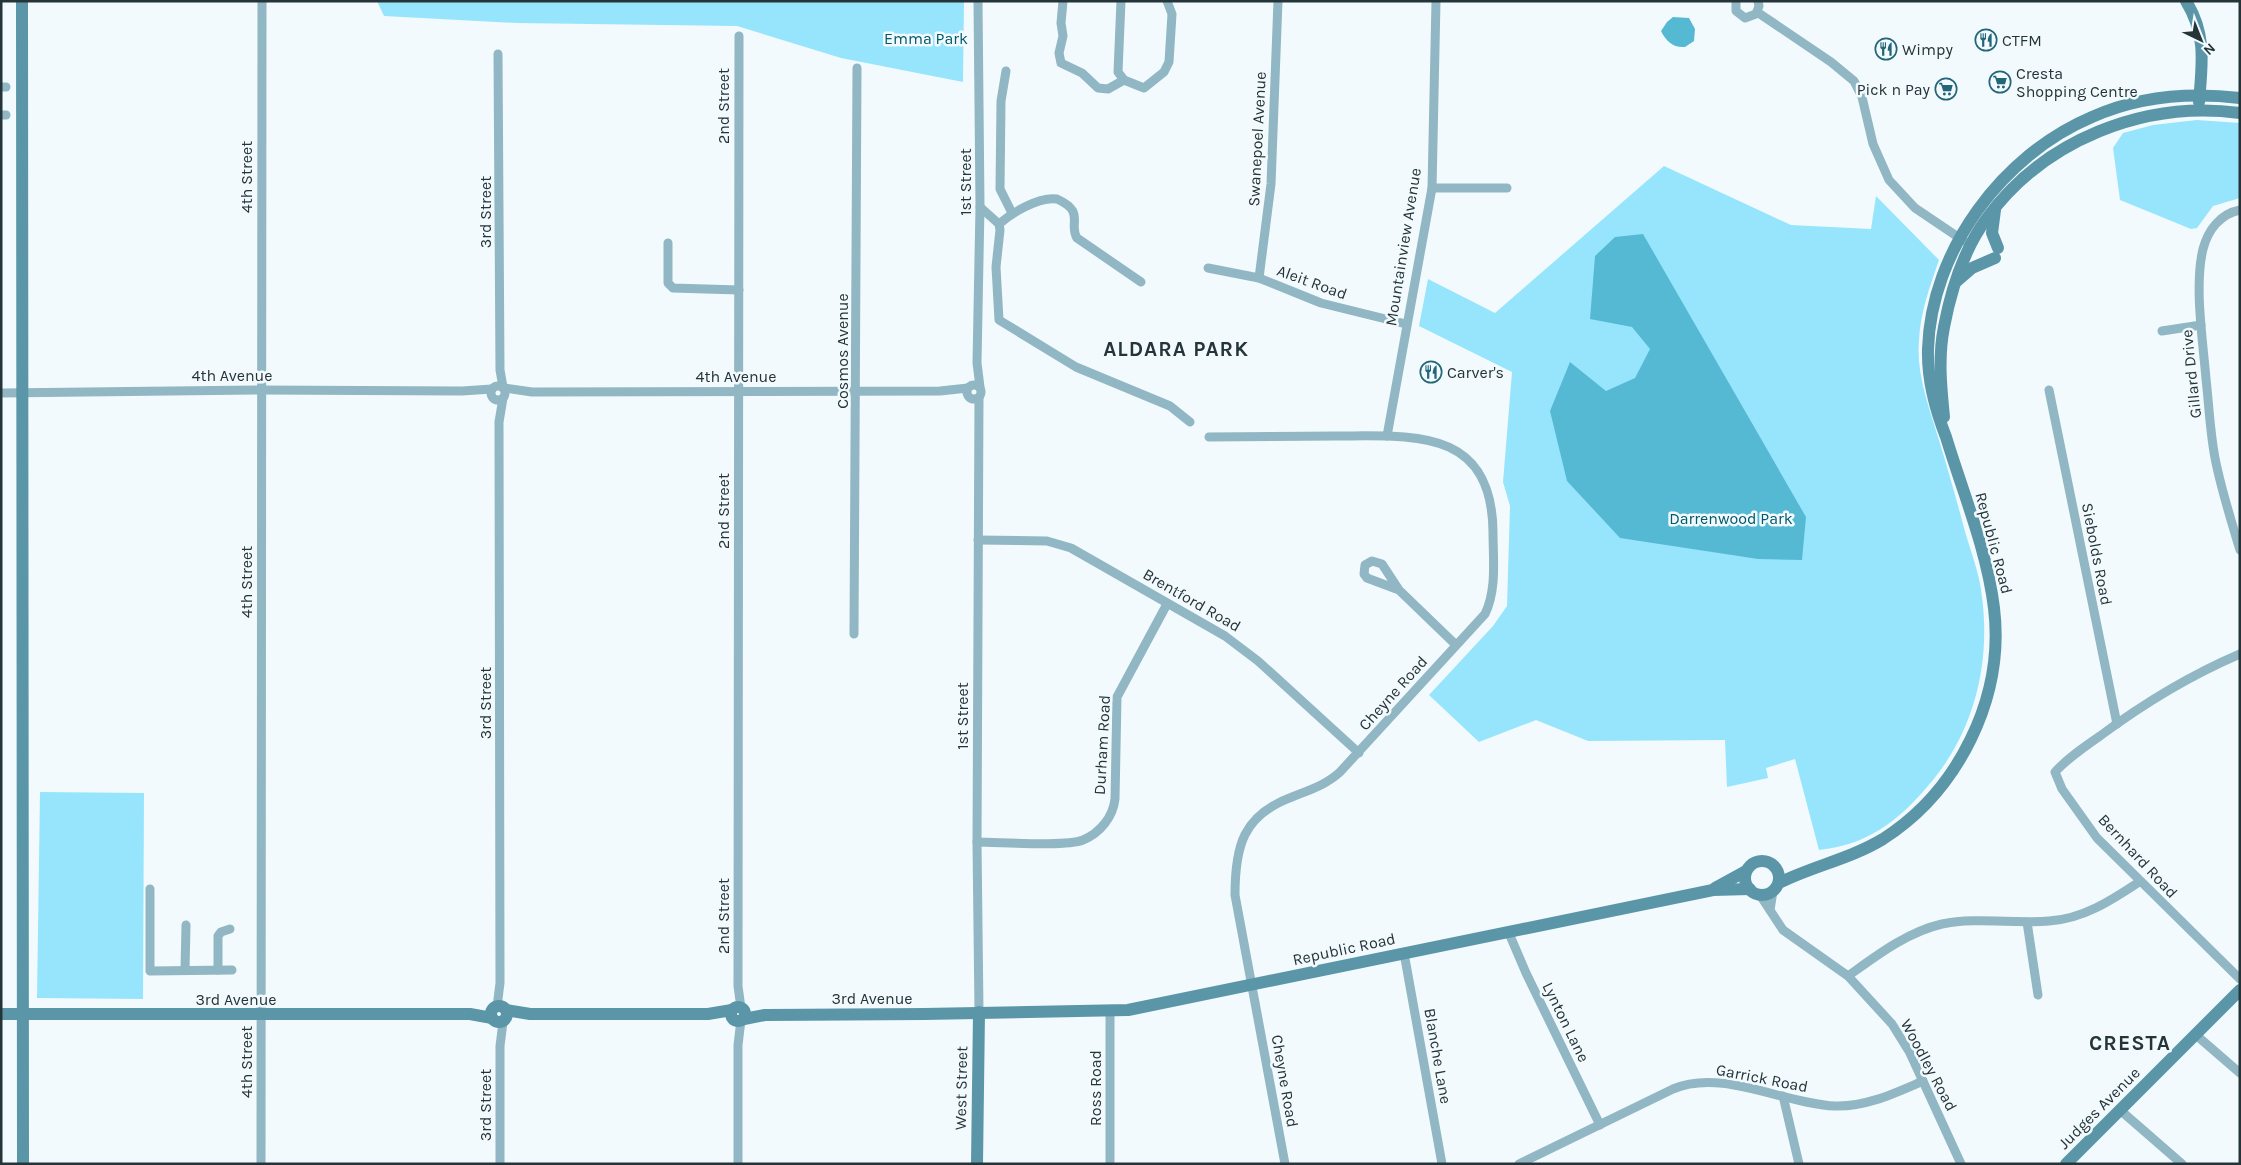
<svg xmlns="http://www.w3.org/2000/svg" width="2241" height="1165" font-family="Karla,sans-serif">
  <rect width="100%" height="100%" fill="#f2fafd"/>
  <g fill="#97e5fc">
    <polygon points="377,1 964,1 963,82 841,58 737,26 517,23 384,16"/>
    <polygon points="2197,120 2240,123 2240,198 2213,206 2197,228 2191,229 2120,200 2113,148 2123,133 2153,125"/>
    <path d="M1664,166L1791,225L1871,229L1876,196L1939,260C1930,286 1920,313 1919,341C1916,373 1929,407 1938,437C1948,469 1957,502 1966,535C1972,555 1980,576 1982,597C1991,666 1973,735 1927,787C1897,822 1867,845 1819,850L1795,759L1766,768L1768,778L1727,787L1725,740L1588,741L1536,720L1479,742L1429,695L1493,626L1507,606L1510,506L1503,482L1512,372L1419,326L1428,279L1495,313Z"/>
    <polygon points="40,792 144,793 143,999 37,998"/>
  </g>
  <g fill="#56b9d4">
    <path d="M1673,17L1689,18L1695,29L1694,41L1685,47C1673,48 1666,41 1661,31L1667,22Z"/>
    <polygon points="1643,234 1806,517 1802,560 1758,559 1620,538 1567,481 1550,411 1570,362 1606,391 1635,378 1650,349 1632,327 1590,319 1595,256 1615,237"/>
  </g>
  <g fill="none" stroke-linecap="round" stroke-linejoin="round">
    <g stroke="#90b7c3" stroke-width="9">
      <polyline points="978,1 980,207 977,363 980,387"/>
      <polyline points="1063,1 1061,23 1063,36 1059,53 1061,63 1082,73 1098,88 1108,89 1124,80"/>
      <polyline points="1121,1 1118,72 1124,80 1144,88 1164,72 1169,62 1172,14 1167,1"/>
      <polyline points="1736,1 1736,11 1745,18 1756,14 1759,6 1758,1"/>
      <polyline points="1757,12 1831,62 1854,81 1862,97 1873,144 1889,180 1915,208 1964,241"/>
      <polyline points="739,36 738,986 741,1008"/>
      <polyline points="498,54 500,370 503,387"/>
      <polyline points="1006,71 1001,101 1000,189 1012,213"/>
      <polyline points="1,87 6,87"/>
      <polyline points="1,115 6,115"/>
      <polyline points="1432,188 1507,188"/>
      <polyline points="980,207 999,224 1000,230 996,267 999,320 1076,367 1170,406 1190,422"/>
      <path d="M2240,210C2220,214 2208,230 2203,249C2194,286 2203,341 2206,379C2209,405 2210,432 2215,458C2221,489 2231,520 2240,550"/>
      <path d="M999,224C1012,213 1039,196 1057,199C1086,212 1068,224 1077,238L1141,282"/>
      <polyline points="668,243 668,283 673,288 739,290"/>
      <polyline points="1208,268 1259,278 1321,303 1406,324"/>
      <polyline points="1259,278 1271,184 1278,1"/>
      <polyline points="2162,331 2201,325"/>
      <circle cx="974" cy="392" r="7"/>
      <circle cx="498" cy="393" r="7"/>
      <polyline points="504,388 532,392 940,391 968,388"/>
      <polyline points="2049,390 2117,724"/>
      <polyline points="1,393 261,390 462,391 492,389"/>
      <polyline points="1387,436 1432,188 1436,1"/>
      <path d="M1209,437C1251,437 1293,436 1335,436C1413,436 1492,427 1493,532C1493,559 1497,589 1485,614L1340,772C1326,785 1309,790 1292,797C1243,815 1235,846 1235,895L1285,1164"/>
      <polyline points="978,540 1047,541 1071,548 1225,636 1258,661 1359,753"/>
      <polyline points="1399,590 1382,564 1372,561 1365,565 1364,574 1367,578 1399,590 1456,645"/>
      <polyline points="854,634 857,68"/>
      <path d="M2240,654C2191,675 2143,704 2100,736C2084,747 2068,758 2055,772L2062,789L2097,838L2240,979"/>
      <path d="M977,842C1000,842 1065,847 1083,840C1100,833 1113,817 1115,799L1117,697L1167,604"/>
      <polyline points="150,889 150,971 232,970"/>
      <polyline points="1760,895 1783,930 1848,976 1892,1024 1910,1053 1961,1164"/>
      <polyline points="1770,910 1773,891"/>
      <polyline points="2027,922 2038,995"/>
      <polyline points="1508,931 1526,973 1600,1125"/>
      <polyline points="1404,953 1442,1164"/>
      <polyline points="185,970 186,925"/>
      <polyline points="218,970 218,936 221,932 230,929"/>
      <path d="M1848,976C1876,956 1907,932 1942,924C1977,917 2013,924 2049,921C2083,919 2112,900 2139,882"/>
      <polyline points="497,1007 500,983 499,422 503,398"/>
      <polyline points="979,1012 977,842 979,397"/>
      <polyline points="1110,1012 1110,1164"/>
      <polyline points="2196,1035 2240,1073"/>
      <polyline points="1783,1096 1799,1164"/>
      <polyline points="2120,1110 2182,1164"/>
      <polyline points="261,1164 262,1"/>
      <polyline points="500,1164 500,1046 503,1022"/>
      <polyline points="738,1164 738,1045 741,1020"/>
      <path d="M1519,1164L1673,1089C1722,1068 1784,1104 1835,1106C1866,1107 1895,1093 1923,1081"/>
    </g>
    <g stroke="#5a96a8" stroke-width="12">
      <polyline points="22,1 23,1164"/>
      <path d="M2186,1C2207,35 2202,64 2199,102"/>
      <polyline points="1995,210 1992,233 1998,248"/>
      <polyline points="1957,281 1972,268 1995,258"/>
      <path d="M1944,417C1941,387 1938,357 1944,327C1951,290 1964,249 1987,218C2044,140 2144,100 2240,113"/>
      <circle cx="1762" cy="878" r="17"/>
      <path d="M1779,883C1813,866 1850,859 1883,839C1958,791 2005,698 1994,608C1987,550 1963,493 1946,437C1935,409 1927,380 1928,349C1931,251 2002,155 2092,117C2139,96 2189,92 2240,98"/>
      <polyline points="1715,888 1746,871"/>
      <circle cx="499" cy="1014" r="8"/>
      <circle cx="738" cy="1014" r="7"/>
      <polyline points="506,1010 530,1014 708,1014 732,1010"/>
      <polyline points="1,1014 470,1014 492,1018"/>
      <polyline points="744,1019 765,1015 924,1014 1128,1010 1713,890 1750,889"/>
      <polyline points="977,1164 979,1012"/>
      <polyline points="2066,1164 2240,990"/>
    </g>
  </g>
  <defs>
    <g id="restaurant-ring" transform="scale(1.125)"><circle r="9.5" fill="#f2fafd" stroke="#236678" stroke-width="1.5"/><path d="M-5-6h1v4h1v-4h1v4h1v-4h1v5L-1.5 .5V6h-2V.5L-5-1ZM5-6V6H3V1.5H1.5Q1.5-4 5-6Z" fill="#236678"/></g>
    <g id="supermarket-ring" transform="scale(1.125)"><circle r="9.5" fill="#f2fafd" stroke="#236678" stroke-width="1.5"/><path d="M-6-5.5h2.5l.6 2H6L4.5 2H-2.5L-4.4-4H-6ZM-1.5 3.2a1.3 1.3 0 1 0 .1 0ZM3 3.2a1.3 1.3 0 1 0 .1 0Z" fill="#236678"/></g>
  </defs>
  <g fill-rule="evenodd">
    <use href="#restaurant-ring" x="1986" y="40"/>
    <use href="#restaurant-ring" x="1886" y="49"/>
    <use href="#supermarket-ring" x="2000" y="82"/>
    <use href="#supermarket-ring" x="1946" y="89"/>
    <use href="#restaurant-ring" x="1431" y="372"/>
  </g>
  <g text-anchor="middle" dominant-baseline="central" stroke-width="5" stroke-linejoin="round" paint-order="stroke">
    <g font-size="16" fill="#00586b" stroke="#f2fafd">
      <text x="926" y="38">Emma Park</text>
      <text x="1731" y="518">Darrenwood Park</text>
    </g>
    <g font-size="16" fill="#243439" stroke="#f2fafd" text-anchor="start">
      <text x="2002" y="40">CTFM</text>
      <text x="1902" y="49">Wimpy</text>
      <text x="2016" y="73">Cresta<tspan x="2016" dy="18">Shopping Centre</tspan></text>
      <text x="1930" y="89" text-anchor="end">Pick n Pay</text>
      <text x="1447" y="372">Carver's</text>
    </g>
    <g font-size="16" fill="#243439" stroke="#f2fafd">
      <text transform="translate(723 106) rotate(-90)">2nd Street</text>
      <text transform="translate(1257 139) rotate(-87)">Swanepoel Avenue</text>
      <text transform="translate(246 177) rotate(-90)">4th Street</text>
      <text transform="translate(965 182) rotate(-90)">1st Street</text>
      <text transform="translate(485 212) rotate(-90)">3rd Street</text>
      <text transform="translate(1403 247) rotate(-81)">Mountainview Avenue</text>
      <text transform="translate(1312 282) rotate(20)">Aleit Road</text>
      <text transform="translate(842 351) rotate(-90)">Cosmos Avenue</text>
      <text transform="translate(2191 374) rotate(-96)">Gillard Drive</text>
      <text x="232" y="375">4th Avenue</text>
      <text x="736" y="376">4th Avenue</text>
      <text transform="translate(723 511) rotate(-90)">2nd Street</text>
      <text transform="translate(1994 543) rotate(75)">Republic Road</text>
      <text transform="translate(2097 554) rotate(79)">Siebolds Road</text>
      <text transform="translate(246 582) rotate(-90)">4th Street</text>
      <text transform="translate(1192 600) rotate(30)">Brentford Road</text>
      <text transform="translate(1393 693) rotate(-48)">Cheyne Road</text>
      <text transform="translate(485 703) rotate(-90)">3rd Street</text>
      <text transform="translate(962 716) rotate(-90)">1st Street</text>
      <text transform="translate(1102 745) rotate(-87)">Durham Road</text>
      <text transform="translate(2138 856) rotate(47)">Bernhard Road</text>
      <text transform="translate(723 916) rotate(-90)">2nd Street</text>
      <text transform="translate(1344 949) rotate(-12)">Republic Road</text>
      <text x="872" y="998">3rd Avenue</text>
      <text x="236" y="999">3rd Avenue</text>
      <text transform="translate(1566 1022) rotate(64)">Lynton Lane</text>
      <text transform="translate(1438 1056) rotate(80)">Blanche Lane</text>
      <text transform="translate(246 1062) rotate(-90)">4th Street</text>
      <text transform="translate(1929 1065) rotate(62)">Woodley Road</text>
      <text transform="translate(1762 1078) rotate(11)">Garrick Road</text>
      <text transform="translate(1285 1081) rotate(80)">Cheyne Road</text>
      <text transform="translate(961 1088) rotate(-89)">West Street</text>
      <text transform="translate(1095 1088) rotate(-90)">Ross Road</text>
      <text transform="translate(485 1105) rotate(-90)">3rd Street</text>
      <text transform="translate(2099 1108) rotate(-45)">Judges Avenue</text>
    </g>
    <g font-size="21" font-weight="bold" letter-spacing="1" fill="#243439" stroke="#f2fafd">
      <text x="1176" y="349">ALDARA PARK</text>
      <text x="2130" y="1043">CRESTA</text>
    </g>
  </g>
  <rect width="2241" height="1165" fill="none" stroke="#243439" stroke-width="5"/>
  <g transform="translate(2201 40) rotate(137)" stroke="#f2fafd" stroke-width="4" paint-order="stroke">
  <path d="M0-4L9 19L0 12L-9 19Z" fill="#243439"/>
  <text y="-8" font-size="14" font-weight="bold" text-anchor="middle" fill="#243439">N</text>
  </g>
</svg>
